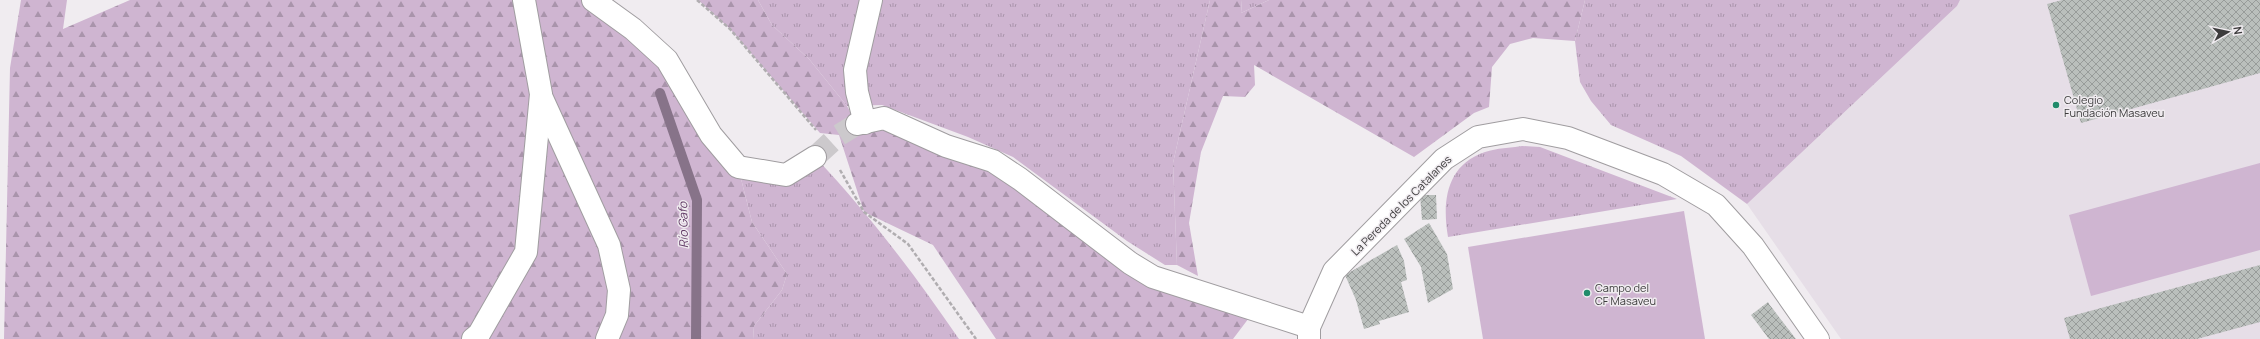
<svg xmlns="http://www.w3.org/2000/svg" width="2260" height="339" font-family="Manrope,sans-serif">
  <defs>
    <pattern id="grass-tufts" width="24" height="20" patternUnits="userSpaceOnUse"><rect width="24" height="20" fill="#cfb5d1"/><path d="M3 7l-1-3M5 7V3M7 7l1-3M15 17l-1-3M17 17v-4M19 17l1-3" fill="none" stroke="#a994ab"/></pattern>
    <pattern id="forest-firs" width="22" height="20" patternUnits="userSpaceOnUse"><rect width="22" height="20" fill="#cfb5d1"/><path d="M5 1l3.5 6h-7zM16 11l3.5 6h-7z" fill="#a994ab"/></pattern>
    <pattern id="building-cross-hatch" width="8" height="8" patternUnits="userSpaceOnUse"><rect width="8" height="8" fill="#babfbc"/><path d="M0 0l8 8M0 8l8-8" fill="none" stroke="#989c9a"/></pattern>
  </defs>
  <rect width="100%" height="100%" fill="#f0ecf0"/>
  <polygon fill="#e6dee7" points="1960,0 2260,0 2260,339 1841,339 1747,204 1957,6"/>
  <g fill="url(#grass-tufts)">
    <polygon points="758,0 1210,0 1173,163 1177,265 1165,265 1127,241 1013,157 968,137 882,105 847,106 809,59 772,25"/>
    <polygon points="1242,0 1269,0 1241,13"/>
    <polygon points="1585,0 1960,0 1957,6 1747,204 1681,156 1611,125 1591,101 1580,82 1575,41"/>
    <path d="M1522,146L1540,147L1677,199L1448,237C1442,202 1446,165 1485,152C1497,148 1510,148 1522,146Z"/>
    <path d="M815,157C869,214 915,275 959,339H753L754,326L782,290L787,274L752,222L738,167L786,175Z"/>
  </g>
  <g fill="url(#forest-firs)">
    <polygon points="21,0 67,0 63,29 130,0 593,0 633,29 738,167 752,222 787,274 782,290 754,326 753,339 4,339 10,68"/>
    <polygon points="698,0 758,0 772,25 809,59 847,106 857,124 865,123 993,161 1130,263 1255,310 1233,339 996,339 933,245 864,212 839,135 820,133 730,29"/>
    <polygon points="1210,0 1242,0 1241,13 1269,0 1585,0 1575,41 1533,38 1510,44 1492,67 1489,107 1474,113 1414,157 1254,65 1255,85 1245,97 1223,96 1201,152 1189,223 1198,276 1177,265 1173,163"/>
  </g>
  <g fill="#cfb5d1">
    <polygon points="2260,163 2260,250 2091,296 2069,215"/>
    <polygon points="1684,211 1705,339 1483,339 1468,247"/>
  </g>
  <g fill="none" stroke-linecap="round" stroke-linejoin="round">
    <polyline stroke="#877389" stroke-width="10" points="660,93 697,200 696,339"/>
  </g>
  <g fill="url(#building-cross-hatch)">
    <polygon points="2062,0 2260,0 2260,73 2081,123 2047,4"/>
    <polygon points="1420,195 1436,195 1437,219 1422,220"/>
    <polygon points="1429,223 1447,254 1453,289 1428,303 1421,267 1404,239"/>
    <polygon points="1397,245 1404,261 1407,280 1401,282 1409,312 1379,321 1380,324 1364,329 1356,300 1345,275"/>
    <polygon points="2260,265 2260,322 2197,339 2070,339 2064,318"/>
    <polygon points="1768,302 1769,304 1796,339 1769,339 1751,315"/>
  </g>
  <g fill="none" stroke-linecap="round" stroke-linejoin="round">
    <polyline stroke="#ccc9cc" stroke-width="22" stroke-dasharray="22 11" stroke-linecap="butt" points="815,157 839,135 857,124"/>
    <g stroke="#a09da0" stroke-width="24">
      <g id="minor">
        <polyline points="593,0 633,29 667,60 711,135 738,167 786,175 815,157"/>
        <polyline points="541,96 609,245 619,290 617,315 607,339"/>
        <polyline points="865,123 857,92 855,70 871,0"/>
        <polyline points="857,124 884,118 946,146 993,161 1020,179 1130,263 1153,277 1309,327"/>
        <polyline points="473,339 479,334 526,252 541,94 524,0"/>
        <polyline points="1309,339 1309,327 1334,271 1444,159 1478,137 1523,129 1568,138 1663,174 1716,205 1753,246 1818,339"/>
      </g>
    </g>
    <g stroke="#b0adb0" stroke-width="2.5" stroke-dasharray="4 2" stroke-linecap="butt">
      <polyline points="697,0 730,29 816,130"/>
      <polyline points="840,170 864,212 908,244 976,339"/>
    </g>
    <use href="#minor" stroke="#fff" stroke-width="22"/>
  </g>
  <g fill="#208c6b" stroke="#f0ecf0" stroke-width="1.5">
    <circle cx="2056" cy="105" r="4"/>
    <circle cx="1587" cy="293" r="4"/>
  </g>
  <g text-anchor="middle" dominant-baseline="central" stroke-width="3" stroke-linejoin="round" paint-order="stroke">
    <g font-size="11" fill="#3d3c3d" stroke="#f0ecf0" text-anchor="start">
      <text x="2064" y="99">Colegio<tspan x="2064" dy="13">Fundación Masaveu</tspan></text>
      <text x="1595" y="287">Campo del<tspan x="1595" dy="13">CF Masaveu</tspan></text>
    </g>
    <g font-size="11" fill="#3d3c3d" stroke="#f0ecf0">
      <text transform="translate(1401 205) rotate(-45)">La Pereda de los Catalanes</text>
    </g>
    <g font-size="12" font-style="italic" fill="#633c67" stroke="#f0ecf0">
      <text transform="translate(683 225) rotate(-91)">Río Gafo</text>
    </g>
  </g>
  <g transform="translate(2228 32) rotate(81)" stroke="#f0ecf0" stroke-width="3" paint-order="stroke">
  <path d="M0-3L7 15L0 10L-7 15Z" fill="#3d3c3d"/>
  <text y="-6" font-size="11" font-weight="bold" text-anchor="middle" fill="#3d3c3d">N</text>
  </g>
</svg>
